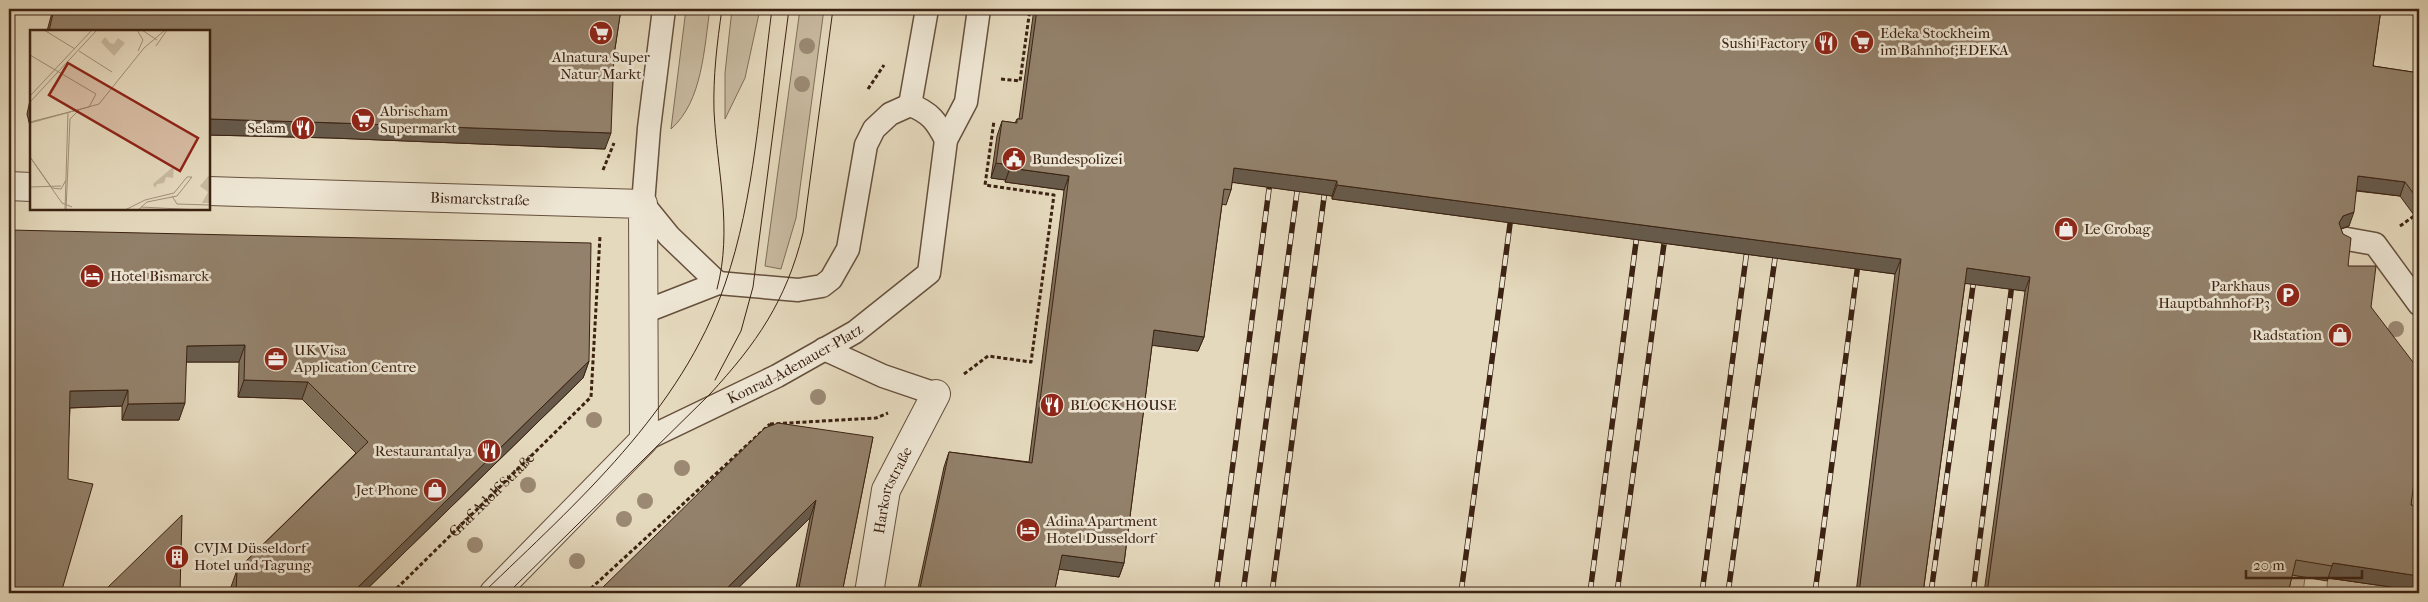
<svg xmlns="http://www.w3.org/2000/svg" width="2428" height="602" font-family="'IM FELL French Canon',serif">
  <rect width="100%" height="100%" fill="#e5d9bd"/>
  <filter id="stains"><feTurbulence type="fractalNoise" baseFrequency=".004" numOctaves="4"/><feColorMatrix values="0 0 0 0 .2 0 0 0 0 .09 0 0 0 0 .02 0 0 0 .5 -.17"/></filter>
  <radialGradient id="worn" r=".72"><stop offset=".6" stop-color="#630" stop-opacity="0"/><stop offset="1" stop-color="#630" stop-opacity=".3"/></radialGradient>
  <g fill="#c8baa0" stroke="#826e59">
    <path d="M686,9H710C704,47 703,101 671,129Z"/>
    <polygon points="732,9 760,9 745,78 725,119 725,73"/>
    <polygon points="800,9 824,9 796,218 781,269 765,266"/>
    <polygon points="2290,575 2305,577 2303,593 2286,593"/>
    <polygon points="2328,578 2419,590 2419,593 2326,593"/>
  </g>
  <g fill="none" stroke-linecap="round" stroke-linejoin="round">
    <g stroke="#66503d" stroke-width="25">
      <g id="service">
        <polyline points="664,9 649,128 643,204 669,236 718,283"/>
        <polyline points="910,105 927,9"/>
        <polyline points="2347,239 2375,244 2419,304"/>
        <path d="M644,312L718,283L798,290L822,286L831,279L848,249L866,145L874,129L890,114L910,105C930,112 937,122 946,140"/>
        <polyline points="824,349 883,376 936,394"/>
        <path id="s2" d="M644,440L777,376L855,332L929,273L946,140L966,102L979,9"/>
      </g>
    </g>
    <g stroke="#66503d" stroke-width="30">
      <g id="pedestrian">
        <path id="s3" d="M869,593L886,490L936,394"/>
      </g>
    </g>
    <g stroke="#66503d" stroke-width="30">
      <g id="minor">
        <polyline points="9,186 31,187"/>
        <path id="s4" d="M209,191L643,204L644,440L494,593"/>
      </g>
    </g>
    <g stroke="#3b2212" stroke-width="3" stroke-dasharray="4 2.5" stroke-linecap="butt">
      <polyline points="1001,79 1020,81 1030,9"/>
      <polyline points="868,89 884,65"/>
      <polyline points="603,170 614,143"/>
      <polyline points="2400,226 2414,216"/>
      <polyline points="964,374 988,356 1031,362 1054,195 985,185 994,121"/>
      <polyline points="770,424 876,418 888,413"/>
      <path id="s1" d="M392,593L591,397L600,236"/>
      <polyline points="586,593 770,424"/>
    </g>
    <use href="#service" stroke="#eee6d4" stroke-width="22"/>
    <use href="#pedestrian" stroke="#eee6d4" stroke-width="28"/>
    <use href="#minor" stroke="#eee6d4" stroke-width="28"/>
    <g stroke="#3b2212" stroke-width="1">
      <path d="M717,289C733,229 717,171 714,111C713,77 717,43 722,9"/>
      <polyline points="715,380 741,331 753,287 789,9"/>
      <path d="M483,593C577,502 681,412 725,284C755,198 760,99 772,9"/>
      <path d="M508,593L710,394C757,343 786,301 803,233L833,9"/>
    </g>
    <g stroke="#3b2212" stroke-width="5.5">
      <g id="rail">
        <polyline points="1216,593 1271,174"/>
        <polyline points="1243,593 1299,177"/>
        <polyline points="1272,593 1326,182"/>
        <polyline points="1461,593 1512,209"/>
        <polyline points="1590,593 1638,227"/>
        <polyline points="1617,593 1666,229"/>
        <polyline points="1702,593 1748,242"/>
        <polyline points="1728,593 1777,244"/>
        <polyline points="1815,593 1859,256"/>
        <polyline points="1931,593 1975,271"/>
        <polyline points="1973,593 2013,276"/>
      </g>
    </g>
    <use href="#rail" stroke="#eee6d4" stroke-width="4" stroke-dasharray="11" stroke-linecap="butt"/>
  </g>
  <g fill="#9b8973">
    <circle cx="807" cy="46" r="8"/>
    <circle cx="802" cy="84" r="8"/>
    <circle cx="2396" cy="329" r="8"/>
    <circle cx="818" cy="397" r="8"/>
    <circle cx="594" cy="420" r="8"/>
    <circle cx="682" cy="468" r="8"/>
    <circle cx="528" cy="485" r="8"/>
    <circle cx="645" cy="501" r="8"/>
    <circle cx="624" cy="519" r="8"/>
    <circle cx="475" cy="545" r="8"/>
    <circle cx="577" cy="561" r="8"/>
  </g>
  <g fill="#7e6f5c" stroke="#3b2212">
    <polygon points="53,9 621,9 614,55 605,149 332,138 209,135 209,31 47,31"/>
    <polygon points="1034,9 2381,9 2373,66 2419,73 2419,222 2400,196 2356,191 2349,226 2341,229 2348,266 2371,307 2415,431 2411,505 2419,507 2419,591 2328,578 2327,581 2292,575 2288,593 1984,593 2025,291 1965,283 1923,593 1856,593 1895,274 1332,199 1332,196 1232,182 1231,190 1226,205 1222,204 1204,337 1198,351 1152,345 1124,563 1119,577 1059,569 1054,593 917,593 944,467 949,452 1029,462 1064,190 1005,182 1006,180 991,178 997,136 1002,121 1015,123 1017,119 1019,119"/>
    <polygon points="31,96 31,130 27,114"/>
    <polygon points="9,230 589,361 583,378 363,593 231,593 231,587 237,570 356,453 302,399 238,397 239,362 186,362 179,420 122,420 122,406 70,408 61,593"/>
    <polygon points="873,437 842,593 795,593 810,518 733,593 597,593"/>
  </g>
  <g fill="#675a4b" stroke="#3b2212">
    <polygon points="209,119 338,123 611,133 605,149 332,138 209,135"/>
    <polygon points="996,163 1011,165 1006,180 991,178"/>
    <polygon points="1010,168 1069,176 1064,190 1005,182"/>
    <polygon points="1234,168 1337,181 1332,196 1229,182"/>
    <polygon points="2358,176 2405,182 2400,196 2353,190"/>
    <polygon points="1337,185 1901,259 1895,274 1332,199"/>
    <polygon points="2354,212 2349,226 2337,230 2339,223 2343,216"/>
    <polygon points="1967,268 2030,277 2025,291 1962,283"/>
    <polygon points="1154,330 1204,337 1198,351 1149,345"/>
    <polygon points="245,345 239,362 180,362 187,346"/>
    <polygon points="589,361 583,378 363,593 352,593"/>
    <polygon points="244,380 308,382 302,399 238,397"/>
    <polygon points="128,390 122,406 64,408 70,391"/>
    <polygon points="185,403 179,420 122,420 128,404"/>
    <polygon points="816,500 810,518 733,593 722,593"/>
    <polygon points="1062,555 1124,563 1119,577 1057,569"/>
    <polygon points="2333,563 2419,576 2419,591 2328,578"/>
  </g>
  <g fill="#93816b" stroke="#3b2212">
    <polygon points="54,9 621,9 614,55 611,133 338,123 209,119 209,31 49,31"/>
    <polygon points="1037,9 2381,9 2373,66 2419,73 2419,201 2405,182 2358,176 2354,212 2343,216 2339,223 2343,234 2351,238 2348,266 2376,266 2371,307 2419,370 2419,400 2415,431 2419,431 2419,446 2411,505 2419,507 2419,576 2333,563 2332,566 2296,560 2288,593 1987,593 2030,277 1967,268 1923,593 1859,593 1901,259 1337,185 1337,181 1234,168 1231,190 1224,189 1204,337 1154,330 1124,563 1062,555 1054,593 919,593 949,452 1032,463 1069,176 1010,168 1011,165 996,163 1002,121 1017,123 1017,119 1022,119"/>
    <polygon points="9,230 591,243 589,361 352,593 236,593 237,570 368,442 308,382 244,380 245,345 187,346 185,403 128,404 128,390 70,391 68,479 93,484 61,593 9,593"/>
    <polygon points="778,423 873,437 842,593 798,593 816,500 722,593 597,593 765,428"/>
    <polygon points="182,515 180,593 102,593"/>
  </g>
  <defs>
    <g id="supermarket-disc" transform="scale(1.25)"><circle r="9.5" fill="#8f2418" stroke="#eee6d4"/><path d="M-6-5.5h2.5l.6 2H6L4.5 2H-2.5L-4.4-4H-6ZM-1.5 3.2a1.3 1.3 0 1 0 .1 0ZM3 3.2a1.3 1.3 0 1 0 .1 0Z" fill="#fff"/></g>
    <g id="restaurant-disc" transform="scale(1.25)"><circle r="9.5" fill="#8f2418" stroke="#eee6d4"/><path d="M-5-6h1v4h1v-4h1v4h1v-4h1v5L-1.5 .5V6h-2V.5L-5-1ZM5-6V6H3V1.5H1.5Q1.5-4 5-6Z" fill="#fff"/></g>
    <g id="civic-disc" transform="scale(1.25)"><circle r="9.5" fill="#8f2418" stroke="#eee6d4"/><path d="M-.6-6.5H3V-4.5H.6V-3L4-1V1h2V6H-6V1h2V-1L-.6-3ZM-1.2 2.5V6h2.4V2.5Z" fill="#fff"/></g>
    <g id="shop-disc" transform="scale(1.25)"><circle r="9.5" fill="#8f2418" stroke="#eee6d4"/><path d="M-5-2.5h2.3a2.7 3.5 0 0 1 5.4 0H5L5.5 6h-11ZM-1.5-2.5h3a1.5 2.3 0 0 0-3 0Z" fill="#fff"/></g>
    <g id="hotel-disc" transform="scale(1.25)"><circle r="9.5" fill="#8f2418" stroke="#eee6d4"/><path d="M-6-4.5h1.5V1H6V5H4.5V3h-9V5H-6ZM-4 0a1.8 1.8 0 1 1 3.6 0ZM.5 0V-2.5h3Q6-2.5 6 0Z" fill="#fff"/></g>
    <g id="parking-disc" transform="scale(1.25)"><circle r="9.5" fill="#8f2418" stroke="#eee6d4"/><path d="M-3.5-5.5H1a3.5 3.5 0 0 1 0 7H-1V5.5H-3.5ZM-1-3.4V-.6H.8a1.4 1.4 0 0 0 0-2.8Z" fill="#fff"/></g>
    <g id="office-disc" transform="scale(1.25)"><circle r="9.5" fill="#8f2418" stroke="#eee6d4"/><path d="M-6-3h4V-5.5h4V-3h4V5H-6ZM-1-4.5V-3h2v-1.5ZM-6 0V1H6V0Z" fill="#fff"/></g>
    <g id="building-disc" transform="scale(1.25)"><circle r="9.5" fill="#8f2418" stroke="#eee6d4"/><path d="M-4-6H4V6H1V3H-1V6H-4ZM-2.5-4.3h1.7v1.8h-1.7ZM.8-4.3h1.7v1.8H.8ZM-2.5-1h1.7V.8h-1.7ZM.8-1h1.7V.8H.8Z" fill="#fff"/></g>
  </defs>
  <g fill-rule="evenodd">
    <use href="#supermarket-disc" x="601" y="33"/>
    <use href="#supermarket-disc" x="1862" y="42"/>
    <use href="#restaurant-disc" x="1826" y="43"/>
    <use href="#supermarket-disc" x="363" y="120"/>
    <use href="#restaurant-disc" x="303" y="128"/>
    <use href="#civic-disc" x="1014" y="159"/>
    <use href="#shop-disc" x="2066" y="229"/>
    <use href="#hotel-disc" x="92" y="276"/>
    <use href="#parking-disc" x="2288" y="295"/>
    <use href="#shop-disc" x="2340" y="335"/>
    <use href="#office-disc" x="276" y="359"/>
    <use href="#restaurant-disc" x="1052" y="405"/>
    <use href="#restaurant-disc" x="489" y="451"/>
    <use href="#shop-disc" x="435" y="490"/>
    <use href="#hotel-disc" x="1028" y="530"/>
    <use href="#building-disc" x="177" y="557"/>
  </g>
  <g text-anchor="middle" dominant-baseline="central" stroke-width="5" stroke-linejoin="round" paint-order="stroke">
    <g font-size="15" fill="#3b2212" stroke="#eee6d4" text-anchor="start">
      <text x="1880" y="33">Edeka Stockheim<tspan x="1880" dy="17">im Bahnhof;EDEKA</tspan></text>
      <text x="1808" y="43" text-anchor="end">Sushi Factory</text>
      <text x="601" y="57" text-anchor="middle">Alnatura Super<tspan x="601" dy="17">Natur Markt</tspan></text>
      <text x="380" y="111">Abrischam<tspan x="380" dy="17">Supermarkt</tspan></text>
      <text x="286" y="128" text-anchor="end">Selam</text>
      <text x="1032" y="159">Bundespolizei</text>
      <text x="2084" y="229">Le Crobag</text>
      <text x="110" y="276">Hotel Bismarck</text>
      <text x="2270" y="286" text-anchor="end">Parkhaus<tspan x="2270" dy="17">Hauptbahnhof P3</tspan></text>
      <text x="2322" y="335" text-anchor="end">Radstation</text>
      <text x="294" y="350">UK Visa<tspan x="294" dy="17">Application Centre</tspan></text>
      <text x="1070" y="405">BLOCK HOUSE</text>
      <text x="472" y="451" text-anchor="end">Restaurantalya</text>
      <text x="418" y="490" text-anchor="end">Jet Phone</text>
      <text x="1046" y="521">Adina Apartment<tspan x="1046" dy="17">Hotel Dusseldorf</tspan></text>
      <text x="194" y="548">CVJM Düsseldorf<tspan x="194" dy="17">Hotel und Tagung</tspan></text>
    </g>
    <g font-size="15" fill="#3b2212" stroke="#eee6d4">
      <text stroke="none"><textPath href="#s4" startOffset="271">Bismarckstraße</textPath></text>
      <text stroke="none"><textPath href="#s2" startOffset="169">Konrad-Adenauer-Platz</textPath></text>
      <text stroke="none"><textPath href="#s3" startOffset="106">Harkortstraße</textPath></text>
      <text stroke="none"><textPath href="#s1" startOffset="140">Graf-Adolf-Straße</textPath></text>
    </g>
  </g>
  <g transform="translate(30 30)">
    <rect width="180" height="180" fill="#e5d9bd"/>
    <path d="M75,7L80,13L84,14L88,8L95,13L84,26L71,12ZM144,136L143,148L136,147L134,153L127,154L125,158L123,154ZM180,144V173H172L178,162L170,156Z" fill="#c8baa0"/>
    <path fill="none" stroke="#a19079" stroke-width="1" d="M14,0L45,19M107,0L113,10L108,21M112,0L127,10M126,16L137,0M49,21L82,42M0,25L66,64L59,77L0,92M0,66L62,0M0,72L67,0M0,93L69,74L114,18L135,0M0,127L32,173L42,177M0,127L22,158L31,159L36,150M0,157L31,156M142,166L147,174L180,175M111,177L170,180M35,180L38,82M36,180L40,89L49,80M95,180L115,170L144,163L157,147H162L147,166L117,172L108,180"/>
    <path fill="#8f2418" fill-opacity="0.15" stroke="#8f2418" stroke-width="2.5" d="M38,33L168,108L150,141L19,65Z"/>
    <rect width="180" height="180" fill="none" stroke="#3b2212" stroke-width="2.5"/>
  </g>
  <rect width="2428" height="602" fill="none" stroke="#e5d9bd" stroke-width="30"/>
  <rect x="10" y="10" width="2408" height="582" fill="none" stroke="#3b2212" stroke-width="2.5"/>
  <rect x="15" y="15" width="2398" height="572" fill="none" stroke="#3b2212"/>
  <path d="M2246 570v8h116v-8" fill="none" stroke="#3b2212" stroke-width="2.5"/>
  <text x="2253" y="570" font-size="15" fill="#3b2212" stroke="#eee6d4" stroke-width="4" paint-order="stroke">20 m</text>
  <rect width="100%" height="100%" filter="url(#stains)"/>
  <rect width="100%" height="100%" fill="url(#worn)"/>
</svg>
